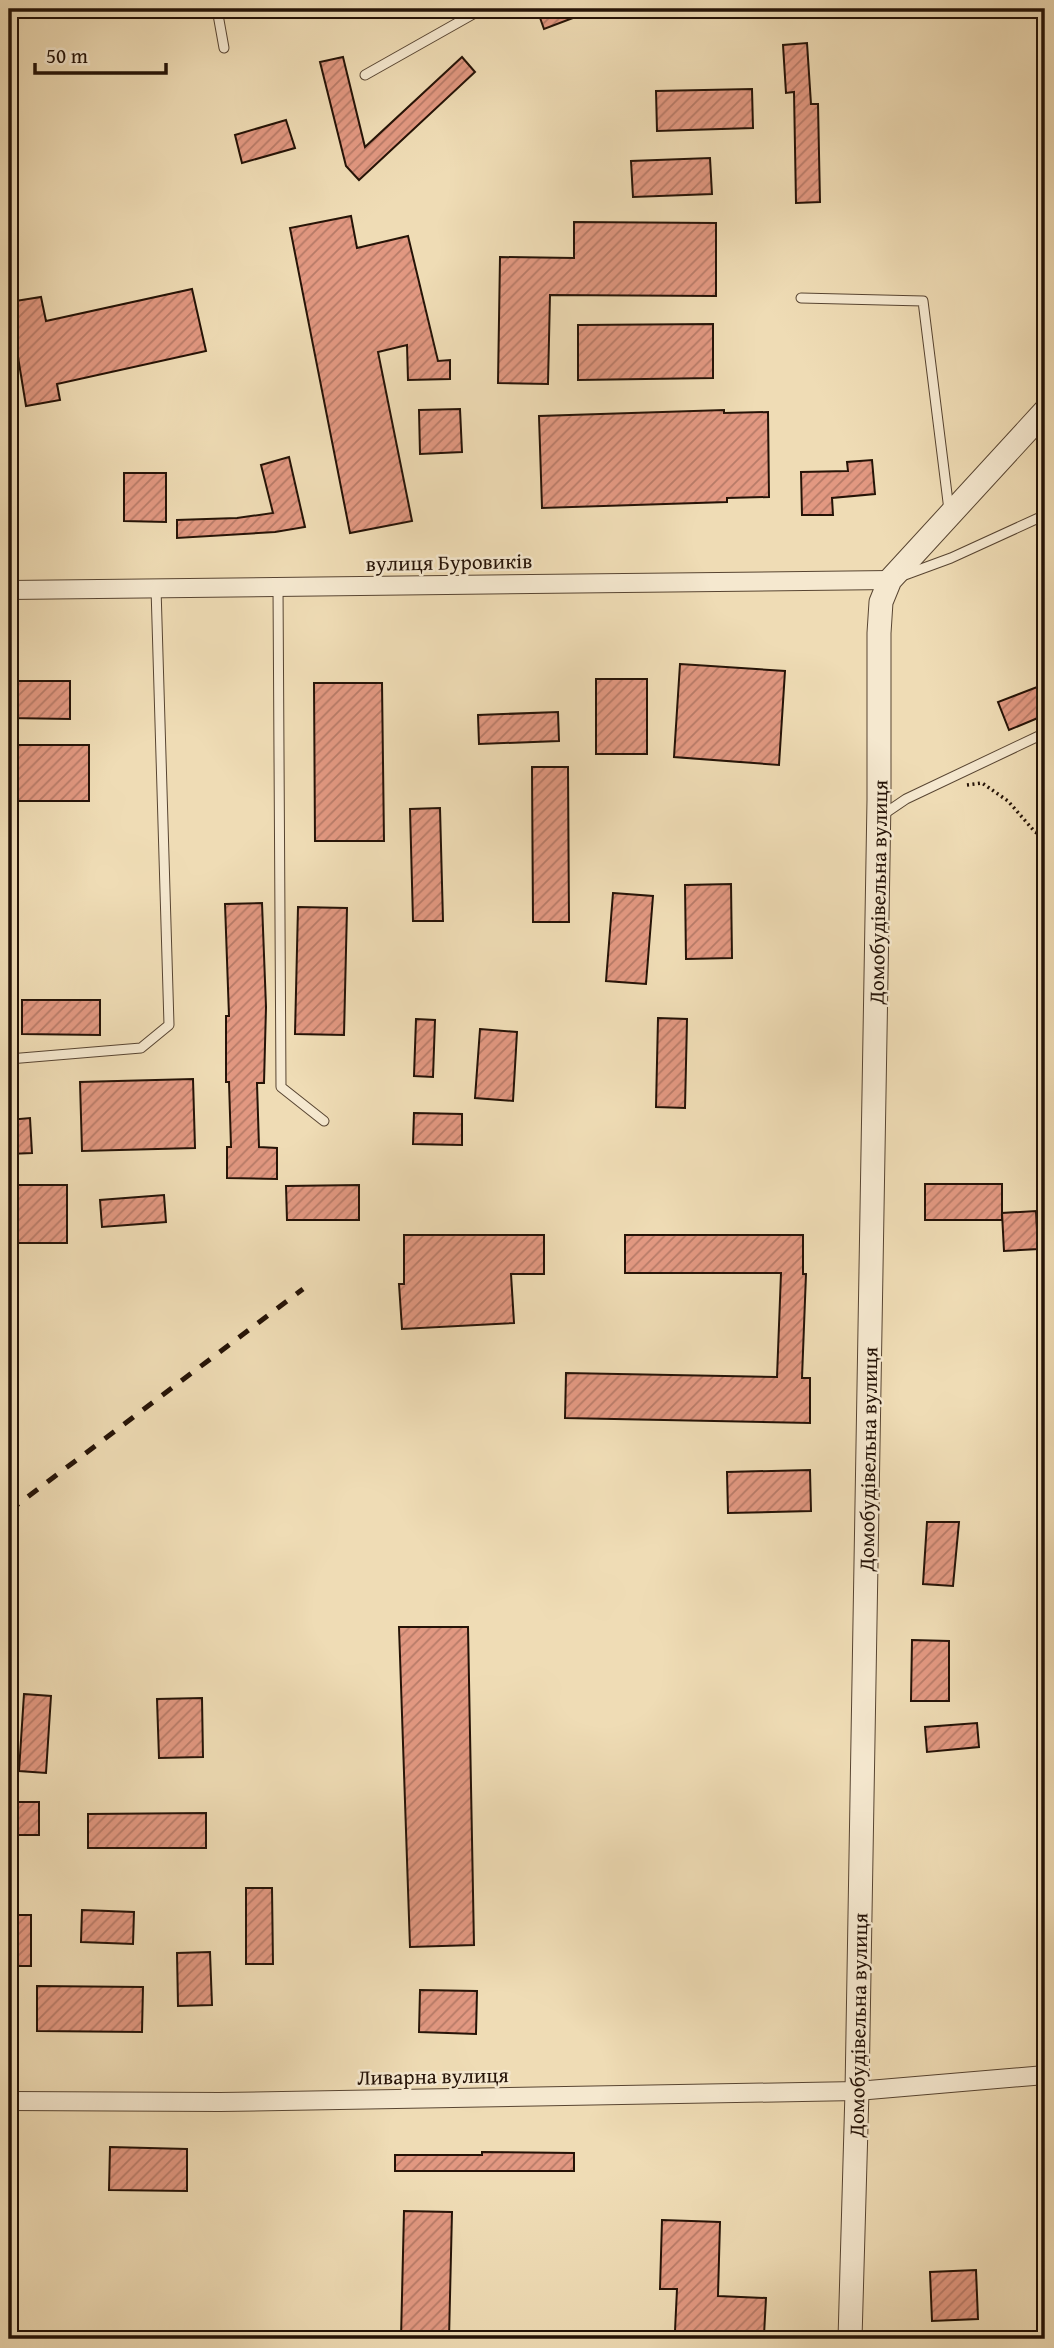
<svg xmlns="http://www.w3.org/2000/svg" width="1054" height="2348" font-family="'Gentium Book Plus',serif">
  <defs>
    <pattern id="building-hatch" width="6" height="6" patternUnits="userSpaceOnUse" patternTransform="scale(1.75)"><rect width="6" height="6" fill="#e29881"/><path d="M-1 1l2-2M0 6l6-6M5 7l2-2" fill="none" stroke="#b77b68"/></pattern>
  </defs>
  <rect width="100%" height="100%" fill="#efdcb5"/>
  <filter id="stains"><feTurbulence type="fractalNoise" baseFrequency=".00286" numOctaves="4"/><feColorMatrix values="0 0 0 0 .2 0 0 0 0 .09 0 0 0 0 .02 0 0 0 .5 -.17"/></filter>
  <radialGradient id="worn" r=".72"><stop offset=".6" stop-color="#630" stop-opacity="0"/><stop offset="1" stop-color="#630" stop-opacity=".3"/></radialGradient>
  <g fill="url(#building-hatch)" stroke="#251307" stroke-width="2">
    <polygon points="557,9 594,9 594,10 544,29 539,15"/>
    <polygon points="807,43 811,104 818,104 820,202 796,203 794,92 786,93 783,45"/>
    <polygon points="343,57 365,147 462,57 475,72 359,180 346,166 320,62"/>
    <polygon points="752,89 753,128 657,131 656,91"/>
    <polygon points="286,120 295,148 242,163 235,135"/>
    <polygon points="710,158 712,194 633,197 631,161"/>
    <polygon points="351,216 357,248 408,236 438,361 450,360 450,379 408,380 407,345 378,352 412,521 350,533 290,228"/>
    <polygon points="574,222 716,223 716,296 550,295 548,384 498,383 500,257 574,258"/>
    <polygon points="192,289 206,351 57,384 60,400 26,406 9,302 41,297 46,321"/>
    <polygon points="713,324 713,378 578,380 578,325"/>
    <polygon points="460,409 462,452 420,454 419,410"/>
    <polygon points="724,410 724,413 768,412 769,497 727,498 727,502 542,508 539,416"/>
    <polygon points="289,457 305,527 275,532 177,538 177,520 237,518 273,513 261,465"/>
    <polygon points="872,460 875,494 832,498 833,515 802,515 801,472 848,471 847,462"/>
    <polygon points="124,473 166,473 166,522 124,521"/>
    <polygon points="680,664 785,671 779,765 674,757"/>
    <rect x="596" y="679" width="51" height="75"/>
    <polygon points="9,681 70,681 70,719 9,718"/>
    <polygon points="314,683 382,683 384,841 315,841"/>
    <polygon points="1045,684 1045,715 1009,730 998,702"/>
    <polygon points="558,712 559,741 479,744 478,715"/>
    <rect x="9" y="745" width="80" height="56"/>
    <polygon points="532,767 568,767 569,922 533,922"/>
    <polygon points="440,808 443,921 413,921 410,809"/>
    <polygon points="731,884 732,958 686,959 685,885"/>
    <polygon points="613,893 653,896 646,984 606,981"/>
    <polygon points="262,903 266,1007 264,1083 257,1083 259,1147 277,1148 277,1179 227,1178 227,1147 231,1147 229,1082 226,1082 226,1016 229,1016 225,904"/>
    <polygon points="298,907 347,908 344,1035 295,1034"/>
    <polygon points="22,1000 100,1000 100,1035 22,1034"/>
    <polygon points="658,1018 687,1019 685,1108 656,1107"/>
    <polygon points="416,1019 435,1020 433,1077 414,1076"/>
    <polygon points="480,1029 517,1032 513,1101 475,1098"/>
    <polygon points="193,1079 195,1148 82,1151 80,1082"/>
    <polygon points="414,1113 462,1114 462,1145 413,1144"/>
    <polygon points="30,1118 32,1153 9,1154 9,1120"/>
    <rect x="925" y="1184" width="77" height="36"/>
    <rect x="9" y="1185" width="58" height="58"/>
    <polygon points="359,1185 359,1220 287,1220 286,1186"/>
    <polygon points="164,1195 166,1222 102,1227 100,1200"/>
    <polygon points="1036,1211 1038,1249 1004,1251 1002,1213"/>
    <polygon points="404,1235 544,1235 544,1274 511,1274 514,1323 402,1329 399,1284 404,1284"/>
    <polygon points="625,1235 803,1235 803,1274 806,1274 802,1378 810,1378 810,1423 565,1418 566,1373 777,1377 781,1273 625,1273"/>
    <polygon points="810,1470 811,1511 728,1513 727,1472"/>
    <polygon points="927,1522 959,1522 953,1586 923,1584"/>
    <polygon points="399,1627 468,1627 474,1945 410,1947"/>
    <polygon points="912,1640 949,1641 949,1701 911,1701"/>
    <polygon points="24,1694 51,1696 46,1773 19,1771"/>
    <polygon points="202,1698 203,1757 159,1758 157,1699"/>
    <polygon points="977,1723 979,1747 927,1752 925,1727"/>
    <rect x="12" y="1802" width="27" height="33"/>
    <polygon points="206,1813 206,1848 88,1848 88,1814"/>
    <polygon points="246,1888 272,1888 273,1964 246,1964"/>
    <polygon points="82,1910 134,1912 133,1944 81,1942"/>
    <rect x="14" y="1915" width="17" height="51"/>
    <polygon points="210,1952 212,2005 178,2006 177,1953"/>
    <polygon points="37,1986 143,1987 142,2032 37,2031"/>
    <polygon points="420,1990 477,1991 476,2034 419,2032"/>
    <polygon points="110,2147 187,2149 187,2191 109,2190"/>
    <polygon points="482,2152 574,2153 574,2171 395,2171 395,2155 482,2155"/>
    <polygon points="404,2211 452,2212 449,2339 401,2339"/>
    <polygon points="662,2220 720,2222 718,2296 766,2298 764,2335 675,2331 677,2289 660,2289"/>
    <polygon points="976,2270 978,2319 932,2321 930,2272"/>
  </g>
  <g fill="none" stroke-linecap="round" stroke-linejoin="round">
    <g stroke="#584532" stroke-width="11">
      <g id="service">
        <polyline points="217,9 224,48"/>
        <polyline points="365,75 482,9"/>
        <polyline points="801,298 923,301 949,510"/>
        <polyline points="902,576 951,558 1045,515"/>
        <polyline points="278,587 281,1087 324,1121"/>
        <polyline points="881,816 906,799 1045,733"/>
        <polyline points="9,1059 141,1048 169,1025 156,588"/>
      </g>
    </g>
    <g stroke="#584532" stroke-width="20">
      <g id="minor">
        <polyline points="9,590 890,580"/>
        <polyline points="9,2101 220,2102 857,2091 1045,2075"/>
      </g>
    </g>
    <g stroke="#584532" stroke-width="25">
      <polyline id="tertiary" points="850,2339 857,2091 879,800 879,633 881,602 890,580 1045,411"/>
    </g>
    <polyline stroke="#251307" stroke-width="3.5" stroke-dasharray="2 3.5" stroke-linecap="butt" points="967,785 982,783 1008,801 1035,832 1045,837"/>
    <use href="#service" stroke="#f5e8cf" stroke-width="9"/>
    <use href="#minor" stroke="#f5e8cf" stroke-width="18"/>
    <use href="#tertiary" stroke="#f5e8cf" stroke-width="23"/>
    <polyline stroke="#251307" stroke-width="5" stroke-dasharray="12 12" stroke-linecap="butt" points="9,1511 303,1289"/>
  </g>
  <g text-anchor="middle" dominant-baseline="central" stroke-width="5" stroke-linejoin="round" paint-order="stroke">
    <g font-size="21" fill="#251307" stroke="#f5e8cf">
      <text transform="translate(449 562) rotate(-1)">вулиця Буровиків</text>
      <text transform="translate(878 892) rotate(-89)">Домобудівельна вулиця</text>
      <text transform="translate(868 1459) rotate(-89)">Домобудівельна вулиця</text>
      <text transform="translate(858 2025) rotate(-89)">Домобудівельна вулиця</text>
      <text transform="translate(433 2076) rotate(-1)">Ливарна вулиця</text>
    </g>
  </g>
  <rect width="1054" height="2348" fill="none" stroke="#efdcb5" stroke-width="35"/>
  <rect x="10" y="10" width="1033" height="2327" fill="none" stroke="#251307" stroke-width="3.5"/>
  <rect x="18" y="18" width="1019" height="2313" fill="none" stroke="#251307" stroke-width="2"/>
  <path d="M35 63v10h131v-10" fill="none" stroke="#251307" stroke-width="3.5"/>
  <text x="46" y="63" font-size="21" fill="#251307" stroke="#f5e8cf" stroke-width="5" paint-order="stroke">50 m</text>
  <rect width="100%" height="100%" filter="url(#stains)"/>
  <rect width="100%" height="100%" fill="url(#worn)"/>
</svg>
